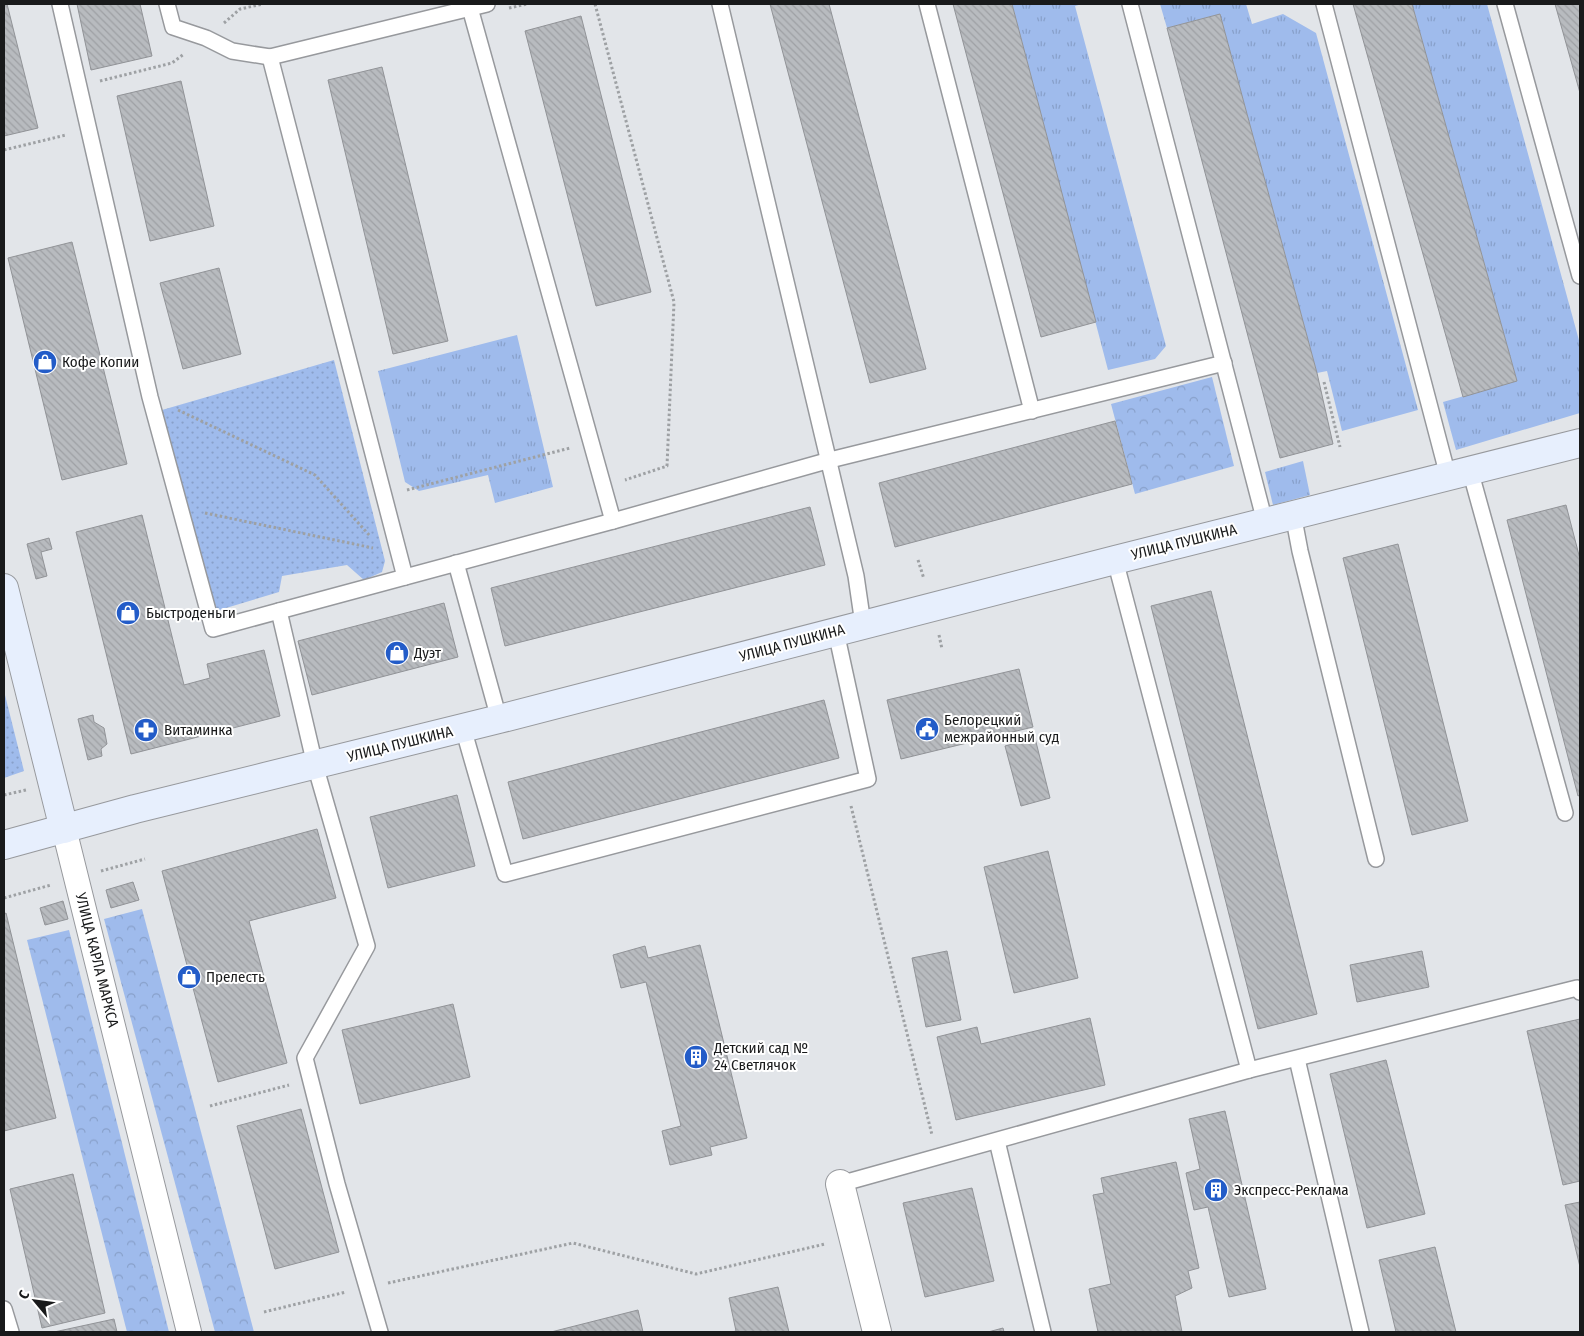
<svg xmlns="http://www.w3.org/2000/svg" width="1584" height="1336" font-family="'Fira Sans Condensed',sans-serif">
  <defs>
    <pattern id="grass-tufts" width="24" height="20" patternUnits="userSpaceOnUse" patternTransform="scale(1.25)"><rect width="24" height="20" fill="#9fbbec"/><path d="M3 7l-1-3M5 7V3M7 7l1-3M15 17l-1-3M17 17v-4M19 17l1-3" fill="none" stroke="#88a0ca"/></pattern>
    <pattern id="forest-crowns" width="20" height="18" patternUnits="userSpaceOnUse" patternTransform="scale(1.25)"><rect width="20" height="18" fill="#9fbbec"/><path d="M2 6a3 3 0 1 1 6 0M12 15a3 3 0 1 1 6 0" fill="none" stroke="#88a0ca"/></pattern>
    <pattern id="park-dots" width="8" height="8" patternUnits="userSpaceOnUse" patternTransform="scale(1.25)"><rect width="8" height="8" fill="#9fbbec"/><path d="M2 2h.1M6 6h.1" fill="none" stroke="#88a0ca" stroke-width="1.8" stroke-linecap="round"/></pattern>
    <pattern id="building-back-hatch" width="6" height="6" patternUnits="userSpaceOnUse" patternTransform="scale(1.25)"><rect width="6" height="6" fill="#b8bbbf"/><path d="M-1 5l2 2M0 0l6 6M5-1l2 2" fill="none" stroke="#9ea0a4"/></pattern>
  </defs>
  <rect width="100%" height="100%" fill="#e2e5e9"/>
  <g fill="url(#grass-tufts)">
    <polygon points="1012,4 1082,4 1075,6 1166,346 1155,359 1108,370"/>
    <polygon points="1160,4 1246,4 1252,24 1283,14 1316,33 1418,410 1342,431 1327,371 1317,373 1220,14 1167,28"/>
    <polygon points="1412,4 1487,4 1580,344 1580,413 1456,450 1443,402 1517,381"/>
    <polygon points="517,335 553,487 495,503 488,475 419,491 405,482 378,371"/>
    <polygon points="1303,461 1310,495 1273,505 1265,472"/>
  </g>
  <g fill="url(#forest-crowns)">
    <polygon points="1212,377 1234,466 1135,494 1111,404"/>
    <polygon points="142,909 254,1332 215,1332 104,919"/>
    <polygon points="69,930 169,1332 127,1332 27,940"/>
  </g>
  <g fill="url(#park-dots)">
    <polygon points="334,360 385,561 382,572 364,580 347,565 282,576 279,592 216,611 162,410"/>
    <polygon points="4,691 24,771 4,778"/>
  </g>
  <g fill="url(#building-back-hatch)" stroke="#919397">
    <polygon points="4,4 7,4 38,128 4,136"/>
    <polygon points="77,4 140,4 152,56 91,70"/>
    <polygon points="770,4 829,4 926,369 870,383"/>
    <polygon points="953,4 1012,4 1096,322 1041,337"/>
    <polygon points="1353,4 1412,4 1517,381 1463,397"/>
    <polygon points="1555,4 1580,4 1580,93"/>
    <polygon points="1220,14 1317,373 1333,444 1280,458 1167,28"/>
    <polygon points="581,16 651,292 596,306 525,31"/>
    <polygon points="382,67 448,341 393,354 328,80"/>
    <polygon points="181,81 214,226 150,241 117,96"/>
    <polygon points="72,242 127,464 62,480 8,258"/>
    <polygon points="219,268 241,354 183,369 160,283"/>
    <polygon points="1115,421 1132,484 895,547 879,483"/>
    <polygon points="1566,505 1580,559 1580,795 1578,796 1507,520"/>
    <polygon points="810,507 825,565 505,646 491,588"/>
    <polygon points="142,515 184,685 210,678 207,664 264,650 280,716 131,754 76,532"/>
    <polygon points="49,538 52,549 41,552 47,576 36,579 27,544"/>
    <polygon points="1398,544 1468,821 1412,835 1343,558"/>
    <polygon points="1211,591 1317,1014 1258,1029 1151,606"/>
    <polygon points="444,603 458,657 312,695 298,641"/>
    <polygon points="1019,669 1033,727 901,759 887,700"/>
    <polygon points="824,700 839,758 523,839 508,782"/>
    <polygon points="93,715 94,722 104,728 107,744 101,749 102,756 88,760 78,719"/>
    <polygon points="1035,738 1050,798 1021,806 1005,746"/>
    <polygon points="457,795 475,866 388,888 370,817"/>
    <polygon points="317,829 336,898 249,921 287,1063 218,1082 162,871"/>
    <polygon points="1048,851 1078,978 1014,993 984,867"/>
    <polygon points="133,882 139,900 111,908 106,890"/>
    <polygon points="63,901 68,919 45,925 40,908"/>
    <polygon points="6,913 56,1118 4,1131 4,914"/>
    <polygon points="700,945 747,1138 710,1147 712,1155 670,1165 662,1131 681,1126 646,982 621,988 613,955 645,946 648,958"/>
    <polygon points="947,951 961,1020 926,1027 912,958"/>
    <polygon points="1422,951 1429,987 1357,1002 1350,965"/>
    <polygon points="453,1004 470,1077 360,1104 342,1030"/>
    <polygon points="1090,1018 1105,1085 956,1120 937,1037 977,1027 981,1044"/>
    <polygon points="1580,1019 1580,1181 1563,1185 1527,1031"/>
    <polygon points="1386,1060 1425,1214 1367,1228 1330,1074"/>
    <polygon points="301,1109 339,1252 275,1269 237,1126"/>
    <polygon points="1225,1111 1266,1289 1229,1297 1208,1207 1194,1210 1186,1173 1200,1169 1189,1119"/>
    <polygon points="1176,1162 1199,1268 1188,1271 1192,1288 1175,1296 1182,1332 1098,1332 1089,1289 1111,1284 1093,1195 1104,1193 1101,1178"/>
    <polygon points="73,1174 105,1313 42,1328 10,1189"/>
    <polygon points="972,1188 994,1281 925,1297 903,1203"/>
    <polygon points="1580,1202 1580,1267 1565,1205"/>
    <polygon points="1435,1247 1456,1332 1396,1332 1379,1260"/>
    <polygon points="778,1287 789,1332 732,1332 736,1331 729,1298"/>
    <polygon points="638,1310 643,1332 551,1332"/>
    <polygon points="114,1319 117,1332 54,1332"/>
    <polygon points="1003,1328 1004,1332 988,1332"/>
  </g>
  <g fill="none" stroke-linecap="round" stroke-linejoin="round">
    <g stroke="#97999d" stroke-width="18">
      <g id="service">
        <polyline points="60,4 150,397 213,629 279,611"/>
        <polyline points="167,4 173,27 206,38 232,51 270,57"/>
        <polyline points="720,4 856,576 863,624"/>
        <polyline points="927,4 1032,411"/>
        <polyline points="1130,4 1265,522"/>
        <polyline points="1324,4 1448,476"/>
        <polyline points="1505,4 1580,276"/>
        <polyline points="470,8 613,521"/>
        <polyline points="1470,470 1565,813"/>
        <polyline points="1293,514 1300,551 1376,859"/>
        <polyline points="456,563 499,719"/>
        <polyline points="405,577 270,57 487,4"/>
        <polyline points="463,728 505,874 868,779 836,632"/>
        <polyline points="1297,1059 1361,1332"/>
        <polyline points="1249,1070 1577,988 1580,992"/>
        <polyline points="997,1141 1043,1332"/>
        <polyline points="840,1184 1249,1070 1115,560"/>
        <polyline points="4,1309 11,1332"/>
        <polyline points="380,1332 337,1184 305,1058 367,946 315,765 279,611 613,521 830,460 1224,363"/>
      </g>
    </g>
    <g stroke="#97999d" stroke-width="26">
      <polyline id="pedestrian" points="64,829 189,1332"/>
    </g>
    <g stroke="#97999d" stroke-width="30">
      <polyline id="minor" points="840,1184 877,1332"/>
    </g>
    <g stroke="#97999d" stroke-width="30">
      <g id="secondary">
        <polyline points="4,588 64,829"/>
        <polyline points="4,845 135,809 499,719 1115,560 1580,443"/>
      </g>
    </g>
    <g stroke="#9ea1a4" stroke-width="3" stroke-dasharray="2.5 2.5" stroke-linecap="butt">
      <polyline points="595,4 674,302 667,466 625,480"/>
      <polyline points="509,8 527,4"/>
      <polyline points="224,23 240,9 263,4"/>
      <polyline points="100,81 172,63 184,54"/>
      <polyline points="4,150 66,135"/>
      <polyline points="1324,382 1340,447"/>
      <polyline points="178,410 315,475 370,536"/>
      <polyline points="407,490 570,448"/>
      <polyline points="205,513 373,548"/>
      <polyline points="918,560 924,579"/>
      <polyline points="939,635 942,649"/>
      <polyline points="4,795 26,790"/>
      <polyline points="851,806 932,1135"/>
      <polyline points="101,871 145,859"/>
      <polyline points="4,898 51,885"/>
      <polyline points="210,1106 289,1085"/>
      <polyline points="388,1283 573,1243 696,1274 825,1244"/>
      <polyline points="264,1312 346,1292"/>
    </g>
    <use href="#service" stroke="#fff" stroke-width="15"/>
    <use href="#pedestrian" stroke="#fff" stroke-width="24"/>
    <use href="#minor" stroke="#fff" stroke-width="28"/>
    <use href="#secondary" stroke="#e7effd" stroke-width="28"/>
  </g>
  <defs>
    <g id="shop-disc" transform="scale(1.25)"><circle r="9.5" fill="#235cc8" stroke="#fff"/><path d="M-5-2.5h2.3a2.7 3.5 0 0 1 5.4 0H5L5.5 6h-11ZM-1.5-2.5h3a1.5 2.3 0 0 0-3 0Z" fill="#fff"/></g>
    <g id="civic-disc" transform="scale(1.25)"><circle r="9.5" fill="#235cc8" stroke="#fff"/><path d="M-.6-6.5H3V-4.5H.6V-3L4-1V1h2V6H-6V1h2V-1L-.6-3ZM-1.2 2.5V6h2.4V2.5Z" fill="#fff"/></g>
    <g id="pharmacy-disc" transform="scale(1.25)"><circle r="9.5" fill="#235cc8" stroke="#fff"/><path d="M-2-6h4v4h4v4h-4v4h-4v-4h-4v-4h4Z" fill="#fff"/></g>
    <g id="building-disc" transform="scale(1.25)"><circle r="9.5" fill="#235cc8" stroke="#fff"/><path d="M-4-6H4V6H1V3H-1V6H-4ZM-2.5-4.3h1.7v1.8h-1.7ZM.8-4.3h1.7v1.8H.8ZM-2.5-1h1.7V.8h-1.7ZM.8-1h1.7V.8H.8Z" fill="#fff"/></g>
  </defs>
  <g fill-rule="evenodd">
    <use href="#shop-disc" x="45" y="362"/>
    <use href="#shop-disc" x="128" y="613"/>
    <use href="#shop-disc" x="397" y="653"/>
    <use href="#civic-disc" x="927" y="729"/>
    <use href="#pharmacy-disc" x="146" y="730"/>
    <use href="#shop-disc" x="189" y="977"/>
    <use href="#building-disc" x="696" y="1057"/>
    <use href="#building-disc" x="1216" y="1190"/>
  </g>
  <g text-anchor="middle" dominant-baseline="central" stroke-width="4" stroke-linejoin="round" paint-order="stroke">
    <g font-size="15" fill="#191a1b" stroke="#fff" text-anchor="start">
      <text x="62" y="362">Кофе Копии</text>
      <text x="146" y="613">Быстроденьги</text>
      <text x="414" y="653">Дуэт</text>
      <text x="944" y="720">Белорецкий<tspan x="944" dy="17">межрайонный суд</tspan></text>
      <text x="164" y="730">Витаминка</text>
      <text x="206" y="977">Прелесть</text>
      <text x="714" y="1048">Детский сад №<tspan x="714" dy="17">24 Светлячок</tspan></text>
      <text x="1234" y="1190">Экспресс-Реклама</text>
    </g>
    <g font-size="15" fill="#191a1b" stroke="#fff">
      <text transform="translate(1184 542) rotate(-14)">УЛИЦА ПУШКИНА</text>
      <text transform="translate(792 643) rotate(-15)">УЛИЦА ПУШКИНА</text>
      <text transform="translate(400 744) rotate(-14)">УЛИЦА ПУШКИНА</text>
      <text transform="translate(97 960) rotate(76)">УЛИЦА КАРЛА МАРКСА</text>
    </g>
  </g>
  <rect width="1584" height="1336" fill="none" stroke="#191a1b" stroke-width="10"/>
  <g transform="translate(35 1301) rotate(299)" stroke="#ffffff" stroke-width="4" paint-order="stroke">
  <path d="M0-4L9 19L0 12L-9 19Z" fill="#191a1b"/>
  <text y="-8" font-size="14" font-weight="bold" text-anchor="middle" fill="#191a1b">С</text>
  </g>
</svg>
